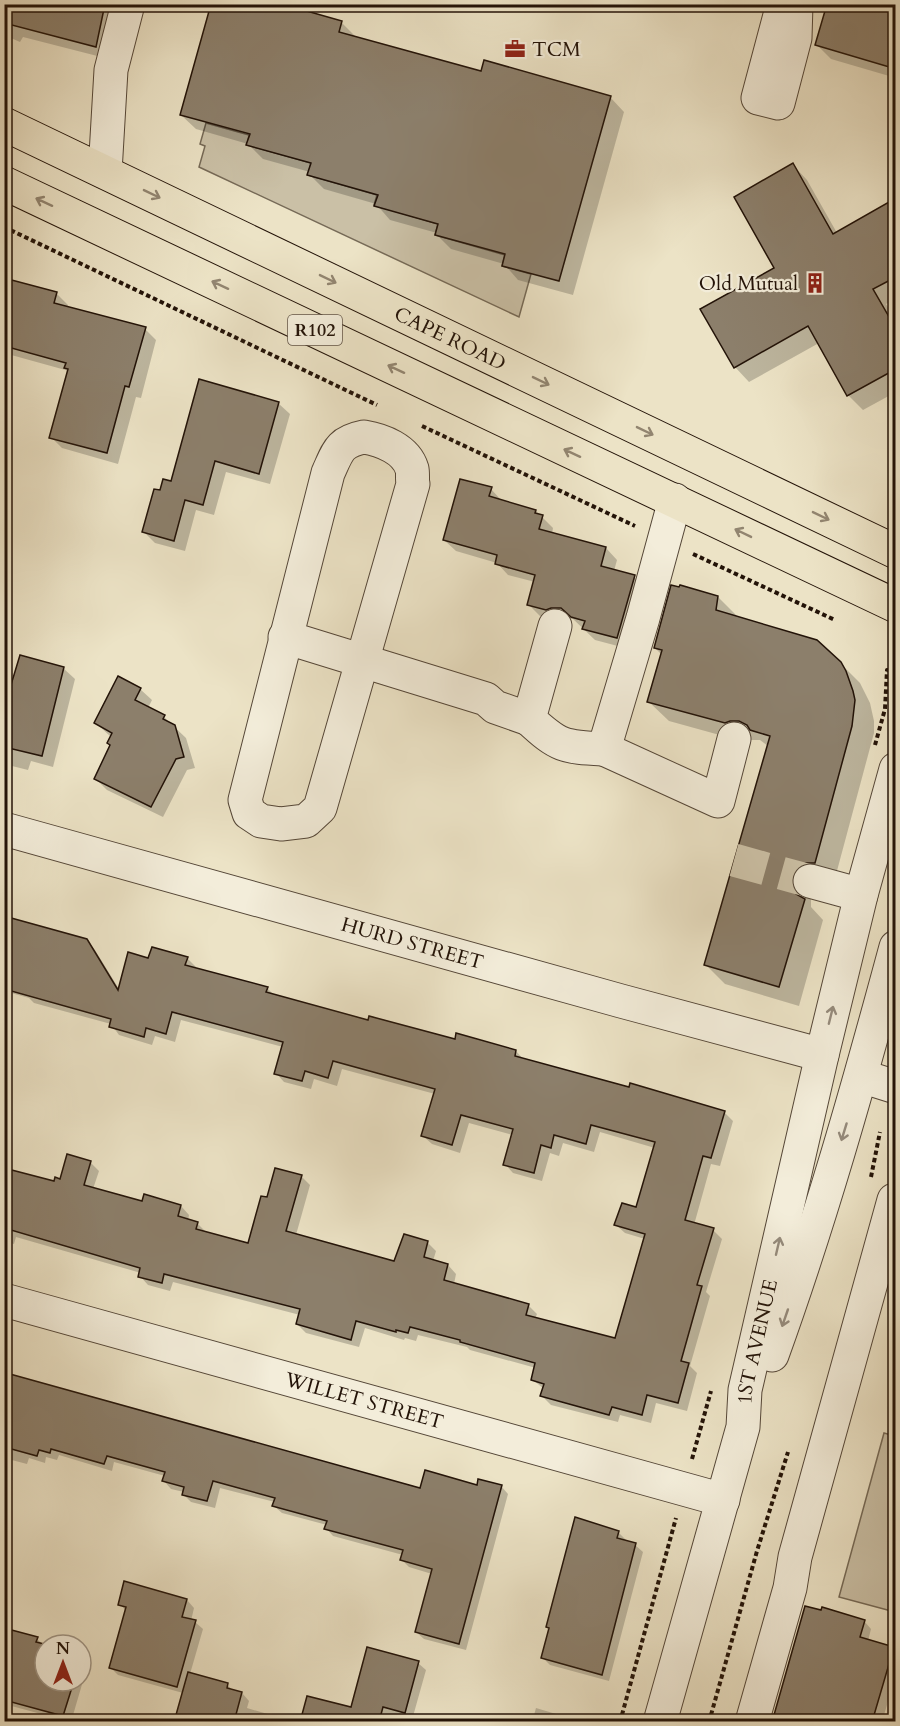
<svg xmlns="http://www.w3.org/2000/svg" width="900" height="1726" font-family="Cardo,serif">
  <rect width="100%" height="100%" fill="#ece3c6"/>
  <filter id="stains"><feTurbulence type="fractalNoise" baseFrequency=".00333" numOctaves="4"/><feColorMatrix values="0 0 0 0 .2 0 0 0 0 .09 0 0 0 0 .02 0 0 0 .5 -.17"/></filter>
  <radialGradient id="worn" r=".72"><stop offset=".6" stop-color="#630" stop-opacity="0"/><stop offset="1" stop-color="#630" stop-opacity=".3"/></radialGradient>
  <g fill="#cac0a6" stroke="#766a57" stroke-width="1.5">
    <polygon points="206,123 249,135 247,145 311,163 308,175 377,195 374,205 438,224 435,235 505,255 502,266 531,274 519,317 199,167 205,146 200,144"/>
    <polygon points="884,1433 895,1436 895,1612 839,1597"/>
  </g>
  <g fill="#0003">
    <polygon points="4,4 121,4 109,59 23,37 20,42 4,35"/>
    <polygon points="896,4 896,78 831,59 817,45"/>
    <polygon points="341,22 356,37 482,73 610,97 624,112 573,295 518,280 504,264 451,249 437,235 437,233 390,220 376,204 324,189 309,174 310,172 263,159 248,144 196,129 181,115"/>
    <polygon points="793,165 807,180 837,233 896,200 896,299 886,304 896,320 896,392 863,410 849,396 819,343 749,382 735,367 776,268"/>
    <polygon points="4,279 56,293 68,305 67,308 145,329 156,340 141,398 136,397 118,464 62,448 51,437 69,371 4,353"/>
    <polygon points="278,403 290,414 270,484 226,472 214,515 196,510 185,551 155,543 144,532 161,492"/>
    <polygon points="491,489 502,501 536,511 553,528 552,534 606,548 617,560 614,571 634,577 646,588 629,649 595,640 573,619 563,618 558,621 540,616 528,604 535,582 508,575 497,563 456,551 444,540"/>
    <polygon points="718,597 737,616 840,663 860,683 870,703 874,721 874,733 834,882 811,896 811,907 823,920 799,1006 725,984 706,965 768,746 760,740 749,740 745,742 669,721 649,702 662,655 655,648"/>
    <polygon points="63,668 75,679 53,767 31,761 28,770 4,764 4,705 7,706"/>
    <polygon points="140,689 152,700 148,708 164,717 186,738 195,768 187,770 163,817 107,790 95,778 112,746 111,737 96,723"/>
    <polygon points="4,917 86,941 95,950 119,989 149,960 187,958 196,967 195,969 267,988 275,996 369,1022 456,1041 516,1051 524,1060 724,1112 733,1121 720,1166 711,1164 694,1225 713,1230 722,1239 706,1292 710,1296 690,1366 697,1373 687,1411 656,1403 651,1423 620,1415 618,1422 551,1405 542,1396 544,1389 533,1380 536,1368 470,1350 467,1347 418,1335 416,1341 405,1338 404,1340 365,1328 359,1347 306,1333 297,1324 300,1315 173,1282 170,1291 148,1285 140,1276 141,1273 16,1237 14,1244 4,1241 4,1170 55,1183 90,1162 99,1171 93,1189 143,1203 145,1196 181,1206 189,1215 188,1221 197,1223 206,1232 249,1245 268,1199 301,1176 310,1185 296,1235 395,1263 427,1242 436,1251 433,1261 448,1265 456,1274 454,1284 528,1305 537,1314 535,1319 617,1340 645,1239 625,1233 616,1225 637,1209 655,1148 600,1132 594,1152 563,1143 559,1156 550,1153 542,1181 513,1173 505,1164 513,1135 469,1123 460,1153 432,1144 423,1136 435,1094 342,1069 337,1086 314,1079 311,1089 284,1082 276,1073 283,1047 181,1020 175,1042 155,1036 152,1045 119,1035 111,1024 34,1003 29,998 4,991"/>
    <polygon points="896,1384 896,1400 892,1396"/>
    <polygon points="4,1387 421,1490 501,1486 508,1494 466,1650 424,1639 416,1632 432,1574 409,1567 402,1560 403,1555 333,1536 326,1528 327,1525 282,1513 274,1506 275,1502 220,1488 215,1508 191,1502 183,1494 184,1492 171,1489 164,1481 165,1476 114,1462 112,1471 59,1455 57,1460 46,1457 45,1463 29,1458 27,1464 4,1458"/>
    <polygon points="618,1532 626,1540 625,1542 635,1545 643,1552 609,1681 550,1665 542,1657"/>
    <polygon points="187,1600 194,1608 191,1621 195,1622 203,1629 190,1674 227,1685 234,1691 242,1693 249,1701 247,1708 295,1722 175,1722 183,1693 118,1675 110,1667 126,1611 120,1604"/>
    <polygon points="864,1621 871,1629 868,1641 896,1651 896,1674 882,1722 773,1722"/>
    <polygon points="4,1630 37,1639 45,1646 45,1681 81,1681 81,1657 88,1664 71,1722 4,1704"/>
    <polygon points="418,1663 426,1670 412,1720 391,1714 389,1722 349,1722"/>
    <polygon points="536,1708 583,1722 532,1722"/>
  </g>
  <g fill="#8c7f6b" stroke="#231308" stroke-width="1.5">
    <polygon points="4,4 105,4 96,47 4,23"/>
    <polygon points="211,4 282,4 342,21 339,32 481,71 484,60 611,96 559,281 502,266 505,254 435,235 438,224 374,206 378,195 307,175 311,163 246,145 250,134 180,115"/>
    <polygon points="827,4 896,4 896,69 815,45"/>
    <polygon points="793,163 833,234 896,198 896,277 873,289 896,329 896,369 847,396 808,326 734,368 700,309 774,268 734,197"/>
    <polygon points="4,278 57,292 54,303 146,327 129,387 125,386 107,453 49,438 68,369 64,368 66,363 4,346"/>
    <polygon points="199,379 279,402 259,474 215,461 203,505 185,500 174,541 142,532 154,489 160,490 163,479 171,481"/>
    <polygon points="460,479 492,487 489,496 536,510 535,513 543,515 539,529 606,547 601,566 635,575 617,638 582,629 585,621 571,617 561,608 551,608 546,610 527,605 535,575 495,564 497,555 443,540"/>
    <polygon points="671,585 679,587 680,585 718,596 716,610 817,640 841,662 846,671 853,691 855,700 852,726 815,863 806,863 797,867 792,877 792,886 796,894 805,899 779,987 704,965 770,736 750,730 747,725 739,721 730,721 725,723 647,702 662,650 654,648"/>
    <polygon points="20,655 64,667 42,756 4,747 4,708"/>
    <polygon points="118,676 141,688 135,700 165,715 163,719 175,725 184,757 176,759 151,807 94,779 110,745 107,743 112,733 94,723"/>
    <polygon points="4,916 87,939 118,990 128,952 148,958 152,947 188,957 185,965 268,987 266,992 368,1020 369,1016 455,1039 456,1033 516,1050 515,1056 629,1087 630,1083 725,1111 711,1158 703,1156 685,1220 714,1228 697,1285 702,1286 681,1361 689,1363 678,1403 647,1395 642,1415 612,1407 609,1415 540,1396 544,1384 531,1380 535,1363 460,1342 460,1340 410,1327 408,1333 396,1330 396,1332 356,1321 351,1340 296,1324 300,1309 164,1274 162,1283 138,1277 140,1268 4,1228 4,1168 54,1181 55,1177 60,1179 67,1154 91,1161 84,1185 142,1201 144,1194 181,1205 178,1216 198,1222 196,1229 248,1243 261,1196 267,1197 275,1168 302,1175 286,1231 394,1261 404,1234 428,1241 424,1257 448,1264 444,1280 529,1304 526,1315 615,1338 645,1234 614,1225 622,1203 636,1207 655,1142 591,1125 586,1144 554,1135 551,1148 541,1145 534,1173 503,1165 513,1129 461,1115 452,1145 421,1136 435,1089 333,1061 328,1078 305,1071 302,1081 274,1074 283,1042 172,1012 166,1034 146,1028 144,1037 109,1027 111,1019 4,989"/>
    <polygon points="10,1374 420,1488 425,1470 477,1485 478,1479 502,1485 459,1644 415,1632 432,1569 400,1560 403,1550 324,1529 327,1521 272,1506 275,1498 213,1481 207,1501 182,1495 184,1487 162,1481 165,1472 107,1456 104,1464 51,1449 50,1453 39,1450 37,1456 4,1447 4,1396"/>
    <polygon points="575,1517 619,1531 617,1538 636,1543 602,1675 541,1658 549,1628 546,1627"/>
    <polygon points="124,1581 187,1599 182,1617 196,1620 177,1687 109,1668 126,1607 118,1605"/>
    <polygon points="805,1606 821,1610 822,1607 865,1620 860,1637 894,1647 872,1722 860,1722 839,1715 838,1722 772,1722"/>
    <polygon points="4,1628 38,1637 36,1642 48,1645 45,1645 45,1681 74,1681 63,1716 4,1700"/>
    <polygon points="367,1647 419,1661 405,1713 383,1707 379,1722 300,1722 307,1696 351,1707"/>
    <polygon points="188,1672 228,1683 227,1688 242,1692 234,1722 174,1722"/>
  </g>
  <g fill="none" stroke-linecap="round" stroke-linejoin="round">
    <polyline stroke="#cec4aa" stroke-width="33" stroke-dasharray="33 16" stroke-linecap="butt" points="734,860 810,881"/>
    <g stroke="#554738" stroke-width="35">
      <g id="minor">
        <polyline points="783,4 758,98 778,103 795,38 796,4"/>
        <polyline points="105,172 111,70 128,4"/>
        <path d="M364,437C382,440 406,449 412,469C413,473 412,480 413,484L320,808L306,821L281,824L261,821L249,813L245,800L328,473C338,451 339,442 364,437Z"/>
        <polyline points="675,500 643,618 604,749 718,801 734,739"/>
        <path d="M555,626L529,719C559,747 564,747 604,749"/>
        <polyline points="285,637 486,699 495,707 529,719"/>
        <path id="s1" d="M4,829L621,1001L822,1055"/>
        <polyline points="810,881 861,895"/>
        <polyline points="861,1076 896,1087"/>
        <path id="s2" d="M4,1300L723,1500"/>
        <path d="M772,1355C820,1222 859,1084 896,947"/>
        <path id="s3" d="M660,1722L743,1427L745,1390L751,1364L822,1055L861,895L896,769"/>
        <polyline points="752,1722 790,1588 795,1557 894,1200"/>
      </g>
    </g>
    <g stroke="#231308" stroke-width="35">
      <g id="major">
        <path id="s4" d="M4,124L896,552"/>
        <polyline points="4,183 896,606"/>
      </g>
    </g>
    <g stroke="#231308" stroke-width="4" stroke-dasharray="4.5 3" stroke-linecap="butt">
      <polyline points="4,227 377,405"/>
      <polyline points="422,426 635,526"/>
      <polyline points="693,554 835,620"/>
      <polyline points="875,745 885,709 887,670 896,673"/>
      <polyline points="871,1177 880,1132"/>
      <polyline points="692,1459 711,1391"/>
      <polyline points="620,1722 676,1518"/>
      <polyline points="709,1722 757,1551 788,1452"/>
    </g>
    <use href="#minor" stroke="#f3edda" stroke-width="33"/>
    <use href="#major" stroke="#ece3c6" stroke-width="33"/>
  </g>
  <defs><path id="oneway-shaft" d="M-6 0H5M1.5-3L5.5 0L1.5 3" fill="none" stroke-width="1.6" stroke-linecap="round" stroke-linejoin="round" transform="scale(1.5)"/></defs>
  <g stroke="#928570">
    <use href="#oneway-shaft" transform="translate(152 194) rotate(26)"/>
    <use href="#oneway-shaft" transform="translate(44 202) rotate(-155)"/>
    <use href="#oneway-shaft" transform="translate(328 279) rotate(26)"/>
    <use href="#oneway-shaft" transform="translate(220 285) rotate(-155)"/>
    <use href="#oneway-shaft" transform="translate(396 369) rotate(-155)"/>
    <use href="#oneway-shaft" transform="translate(541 381) rotate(26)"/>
    <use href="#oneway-shaft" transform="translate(645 431) rotate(26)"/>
    <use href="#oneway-shaft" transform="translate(572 453) rotate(-155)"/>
    <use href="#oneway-shaft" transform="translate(821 516) rotate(26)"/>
    <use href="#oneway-shaft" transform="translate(743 533) rotate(-154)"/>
  </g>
  <g stroke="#958b7c">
    <use href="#oneway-shaft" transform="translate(831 1015) rotate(-76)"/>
    <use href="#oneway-shaft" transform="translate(844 1132) rotate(107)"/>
    <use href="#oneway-shaft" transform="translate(778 1246) rotate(-77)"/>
    <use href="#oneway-shaft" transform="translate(785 1318) rotate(109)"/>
  </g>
  <defs>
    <g id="office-bare" transform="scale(1.62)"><path d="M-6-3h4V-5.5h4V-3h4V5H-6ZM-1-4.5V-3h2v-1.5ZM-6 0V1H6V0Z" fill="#8f2418" stroke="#f3edda" stroke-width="2.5" paint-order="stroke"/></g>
    <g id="building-bare" transform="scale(1.62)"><path d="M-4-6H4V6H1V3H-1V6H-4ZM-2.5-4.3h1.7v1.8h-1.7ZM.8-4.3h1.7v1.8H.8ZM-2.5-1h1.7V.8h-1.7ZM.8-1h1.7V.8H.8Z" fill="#8f2418" stroke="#f3edda" stroke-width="2.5" paint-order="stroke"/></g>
  </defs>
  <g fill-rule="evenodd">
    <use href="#office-bare" x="515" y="49"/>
    <use href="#building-bare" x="815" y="283"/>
  </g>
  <g text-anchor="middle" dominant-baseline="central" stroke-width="4.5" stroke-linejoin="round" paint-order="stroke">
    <rect fill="#f3edda" stroke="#615447" stroke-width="1.5" x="288" y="315" width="54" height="30" rx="4.5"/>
    <g font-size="18" font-weight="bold" fill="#231308">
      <text x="315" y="330">R102</text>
    </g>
    <g font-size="20" fill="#231308" stroke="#f3edda" text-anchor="start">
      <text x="532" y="49">TCM</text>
      <text x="798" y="283" text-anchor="end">Old Mutual</text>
    </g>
    <g font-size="20" fill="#231308" stroke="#f3edda">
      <text stroke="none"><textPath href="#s4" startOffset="495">CAPE ROAD</textPath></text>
      <text stroke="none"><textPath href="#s1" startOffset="424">HURD STREET</textPath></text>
      <text stroke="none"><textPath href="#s3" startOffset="393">1ST AVENUE</textPath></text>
      <text stroke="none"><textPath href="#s2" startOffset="374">WILLET STREET</textPath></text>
    </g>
  </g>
  <rect width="900" height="1726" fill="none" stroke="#ece3c6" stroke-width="24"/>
  <rect x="6" y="6" width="888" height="1714" fill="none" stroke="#231308" stroke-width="3"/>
  <rect x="12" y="12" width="876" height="1702" fill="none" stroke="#231308" stroke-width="1.5"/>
  <g transform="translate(63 1663)"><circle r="28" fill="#f3edda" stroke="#a09686" stroke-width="1.5"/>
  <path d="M0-4.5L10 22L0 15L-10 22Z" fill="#8f2418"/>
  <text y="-9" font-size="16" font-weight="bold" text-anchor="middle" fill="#231308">N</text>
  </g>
  <rect width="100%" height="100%" filter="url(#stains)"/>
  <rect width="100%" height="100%" fill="url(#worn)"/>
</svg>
